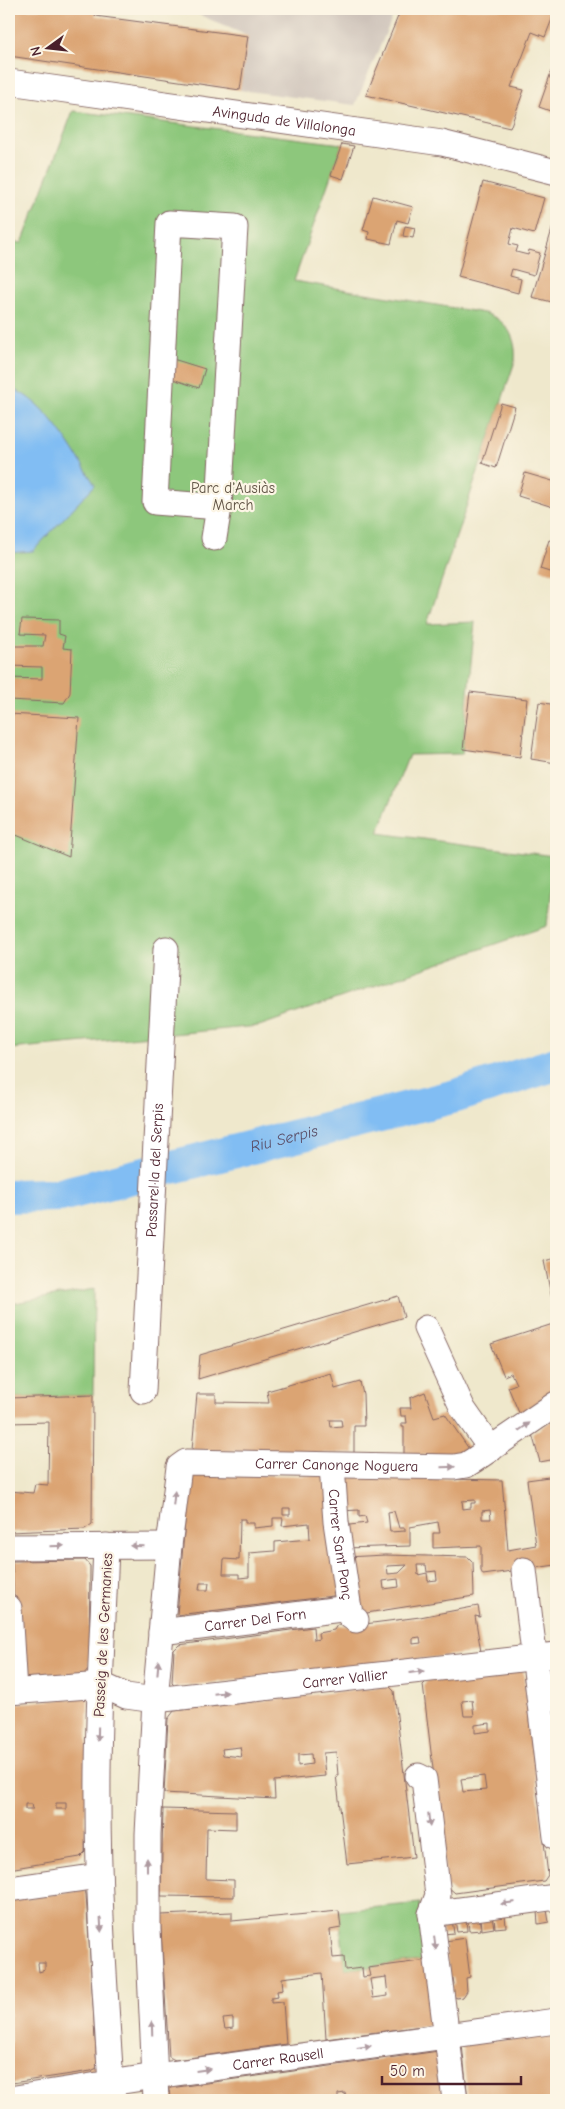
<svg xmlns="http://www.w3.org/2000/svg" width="565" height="2109" font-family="'Comic Neue',sans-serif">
  <rect width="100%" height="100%" fill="#fcf5e5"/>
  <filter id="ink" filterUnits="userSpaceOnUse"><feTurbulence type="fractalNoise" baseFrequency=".02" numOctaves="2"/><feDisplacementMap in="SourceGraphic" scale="10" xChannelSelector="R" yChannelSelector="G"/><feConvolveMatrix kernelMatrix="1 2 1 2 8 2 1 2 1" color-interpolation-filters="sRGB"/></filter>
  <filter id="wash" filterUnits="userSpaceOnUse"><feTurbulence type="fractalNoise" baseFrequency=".0096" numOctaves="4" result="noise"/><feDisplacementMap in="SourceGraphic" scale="20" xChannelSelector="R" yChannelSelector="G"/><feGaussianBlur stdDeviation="1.12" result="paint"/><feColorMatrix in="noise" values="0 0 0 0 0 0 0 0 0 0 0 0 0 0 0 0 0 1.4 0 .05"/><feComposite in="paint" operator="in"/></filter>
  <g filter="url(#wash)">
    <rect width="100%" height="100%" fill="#efe8cc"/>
    <polygon fill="#cdc2b9" points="186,9 396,9 355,105 240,90 248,36"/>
    <g fill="#8dc77b" stroke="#6c7353">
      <path d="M73,111L342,144L294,281L484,313C507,320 517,337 515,361L427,624L475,622L462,754L409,755L378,833L554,856L547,926L259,1026L9,1049V241L22,243Z"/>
      <polygon points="94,1289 93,1395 9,1398 9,1304"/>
      <polygon points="420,1903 428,1960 345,1970 339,1911"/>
    </g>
    <path fill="#81bdf3" stroke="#666e8f" d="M9,387C48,402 73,450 95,485L33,551L10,553H9Z"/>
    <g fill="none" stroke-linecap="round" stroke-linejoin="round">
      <path stroke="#81bdf3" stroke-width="34" id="s1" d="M9,1196L60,1195L456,1096L556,1064"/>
    </g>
    <g id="blocks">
      <g fill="#dba473" fill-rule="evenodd">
        <polygon points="9,9 97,9 95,16 248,36 240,90 9,56"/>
        <polygon points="401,9 556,9 545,37 532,32 511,87 524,90 510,128 366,95"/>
        <polygon points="556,58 556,113 539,107"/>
        <polygon points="342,144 354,146 343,179 331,175"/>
        <polygon points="483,182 544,198 534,234 513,228 509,244 518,246 516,252 528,255 529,250 540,253 534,275 512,269 510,276 521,279 518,293 458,277"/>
        <polygon points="373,196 413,207 408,223 397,220 391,244 368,239 369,232 363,230"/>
        <polygon points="556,216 556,303 532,297"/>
        <polygon points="405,226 415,228 413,238 403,236"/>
        <polygon points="173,359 205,369 199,388 167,377"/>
        <polygon points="501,403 515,407 496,468 482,463"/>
        <polygon points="525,473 556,482 556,508 518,496"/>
        <polygon points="549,540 556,542 556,574 540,569"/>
        <polygon points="22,619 59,620 59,634 65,636 63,648 72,649 70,693 64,703 9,700 9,678 42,679 42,667 9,666 9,646 43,646 45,635 20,634"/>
        <polygon points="470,692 527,699 520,757 463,749"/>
        <polygon points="539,702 556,705 556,763 531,759"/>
        <polygon points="9,714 79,718 69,857 9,832"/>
        <polygon points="556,1258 556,1314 555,1314 544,1261"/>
        <polygon points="398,1296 404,1317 198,1379 200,1355"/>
        <polygon points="556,1323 556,1390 520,1415 508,1387 516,1384 511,1373 504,1376 491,1344"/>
        <path d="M331,1373L335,1389L360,1382L363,1394L364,1426H354V1454L192,1450L197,1394H216V1402L269,1403L267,1391ZM330,1420H341L342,1426L331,1427Z"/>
        <polygon points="425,1392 434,1417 445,1414 469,1449 462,1455 404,1455 404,1427 402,1427 402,1423 407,1423 406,1416 401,1416 400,1408 411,1408 410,1398"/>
        <polygon points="93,1395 92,1524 85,1529 9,1532 9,1491 33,1493 35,1484 48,1485 49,1422 9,1423 9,1398"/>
        <polygon points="556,1418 556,1459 540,1462 532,1434"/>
        <path d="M189,1474L326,1476L341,1595L177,1615ZM283,1508H290V1515H283ZM273,1518H283L282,1526L309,1523L310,1539L275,1542V1551L249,1553V1577L239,1578V1574H223L224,1559L239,1560L240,1519H245V1523H254V1528L273,1526ZM200,1583H209L208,1590H199Z"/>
        <path d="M556,1476V1565L483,1575L481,1571V1546L433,1548V1533H440L438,1522L410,1527V1546L344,1548L341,1526L367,1523L365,1516L359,1517V1510L339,1511L336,1477L502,1480L508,1550L536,1545L527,1480ZM475,1500V1503H471V1508L463,1509L462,1501ZM490,1510L491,1519H482V1511ZM394,1511L399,1528H405V1531L390,1532L388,1512Z"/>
        <path d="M385,1555L468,1557L473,1562L474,1596L354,1615L346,1557ZM407,1565L399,1573L388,1574L387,1566ZM417,1565H426L427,1572L436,1571L437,1580L428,1581L427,1573L418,1575ZM398,1579L399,1587L384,1589L383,1581Z"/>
        <polygon points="85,1560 90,1566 89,1668 83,1675 18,1680 12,1561"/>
        <path d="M478,1606L480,1617L475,1616L481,1652L176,1687L172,1683L174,1650L179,1645L313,1627L314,1640L319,1639L318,1633L334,1630L337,1625L349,1626L420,1617ZM420,1637L421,1643L413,1644V1638Z"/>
        <polygon points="556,1668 556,1711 555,1711 551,1669"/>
        <path d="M523,1670L548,1875L544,1881L455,1893L447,1886L423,1685L428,1680ZM472,1700L474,1716H464L462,1701ZM490,1723V1731L475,1733V1725ZM484,1776L486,1790L463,1792L461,1779Z"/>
        <path d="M389,1686L394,1691L414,1857L347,1864L336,1775H338L336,1752L323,1753L325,1776L274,1781L275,1799L164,1793L168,1719L174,1711ZM240,1747L242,1757L223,1755L222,1749ZM311,1754L312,1764L298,1766V1755Z"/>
        <path d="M88,1697L85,1852L80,1857L9,1869V1704ZM56,1803H66V1809H56ZM25,1804H32L33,1809H25Z"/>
        <polygon points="163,1809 236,1811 236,1829 207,1828 206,1879 234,1880 234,1897 161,1896"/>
        <path d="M84,1890L86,1894L97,2068L91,2071L12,2083L9,2001V1902L11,1900ZM38,1963H45V1970L39,1972Z"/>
        <polygon points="547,1910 549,1922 538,1924 537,1911"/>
        <path d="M339,1911L341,1928L330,1930L333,1958L344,1957L345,1970L362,1968L363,1977L370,1976L368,1968L428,1960L436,2024L326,2039L322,1973L282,1978L283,1990L277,1991L278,1997L271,1998V2003L283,2002L286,2044L175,2060L169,2057L160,1915L232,1912V1921ZM386,1977L388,1996L373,1998L370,1979ZM233,2018V2028L225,2029L223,2019Z"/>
        <polygon points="505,1914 506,1927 495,1928 494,1916"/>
        <polygon points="492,1916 494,1928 482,1930 481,1917"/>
        <polygon points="479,1917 481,1930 469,1931 468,1919"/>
        <polygon points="466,1918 467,1931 457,1932 455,1920"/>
        <polygon points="452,1920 454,1933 443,1934 441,1922"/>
        <polygon points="465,1938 470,1977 466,1978 467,1991 463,1997 457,1998 453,1996 451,1989 454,1984 453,1978 449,1978 445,1941"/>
        <polygon points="556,2033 556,2100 468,2100 462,2045"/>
        <polygon points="439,2051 444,2100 346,2100 345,2093 338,2094 338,2100 171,2100 170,2088"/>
      </g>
    </g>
  </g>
  <g filter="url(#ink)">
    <use href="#blocks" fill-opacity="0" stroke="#846563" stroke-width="1"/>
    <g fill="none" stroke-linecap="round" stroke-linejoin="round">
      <g stroke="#846563" stroke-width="27">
        <g id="minor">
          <path id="s2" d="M9,82L442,143L556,172"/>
          <polyline points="214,538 219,507 235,227 169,223 155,502 219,507"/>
          <polyline points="426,1328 463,1409 491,1449"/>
          <path id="s3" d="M143,1391L166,949"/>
          <path id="s4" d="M332,1466L336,1522L350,1616L356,1620"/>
          <path d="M106,1546C103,1631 97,1717 98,1802C98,1902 106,2001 112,2100"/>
          <polyline points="9,1547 169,1546"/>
          <polyline points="524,1570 556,1837"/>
          <polyline points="9,1608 14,1691"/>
          <path id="s5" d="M161,1632L349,1608"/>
          <path id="s6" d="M9,1692L102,1685L126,1696L155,1700L556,1655"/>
          <polyline points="418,1776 424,1779 438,1895 431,1914 455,2100"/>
          <polyline points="9,1889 99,1876"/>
          <polyline points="431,1914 556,1897"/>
          <path id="s7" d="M9,2099L155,2076L556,2021"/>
          <path id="s8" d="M156,2100L148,1929V1834L155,1700L169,1546L179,1467L186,1462L454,1467L466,1465L474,1460L556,1404"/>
        </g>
      </g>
      <use href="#minor" stroke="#fff" stroke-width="25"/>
    </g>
    <defs><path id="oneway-solid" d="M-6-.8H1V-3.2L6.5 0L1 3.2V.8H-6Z" transform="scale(1.25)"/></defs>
    <g fill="#ae9aa0">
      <use href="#oneway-solid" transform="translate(524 1427) rotate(-35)"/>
      <use href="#oneway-solid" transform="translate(448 1467) rotate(-1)"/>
      <use href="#oneway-solid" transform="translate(174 1498) rotate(-84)"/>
      <use href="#oneway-solid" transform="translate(57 1546) rotate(-1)"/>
      <use href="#oneway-solid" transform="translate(137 1546) rotate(-179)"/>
      <use href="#oneway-solid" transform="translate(158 1668) rotate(-85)"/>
      <use href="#oneway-solid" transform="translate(417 1672) rotate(-7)"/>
      <use href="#oneway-solid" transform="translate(221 1693) rotate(-6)"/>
      <use href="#oneway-solid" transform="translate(98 1734) rotate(91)"/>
      <use href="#oneway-solid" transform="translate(429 1820) rotate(84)"/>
      <use href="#oneway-solid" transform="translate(147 1865) rotate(-90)"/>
      <use href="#oneway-solid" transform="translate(508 1903) rotate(172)"/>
      <use href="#oneway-solid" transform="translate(101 1925) rotate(87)"/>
      <use href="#oneway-solid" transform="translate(435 1943) rotate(83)"/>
      <use href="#oneway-solid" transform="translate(152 2028) rotate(-92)"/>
      <use href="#oneway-solid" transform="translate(364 2047) rotate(-8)"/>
      <use href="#oneway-solid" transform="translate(203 2070) rotate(-8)"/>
    </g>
  </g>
  <g text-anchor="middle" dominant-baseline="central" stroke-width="4.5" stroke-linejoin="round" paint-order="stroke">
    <g font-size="15" fill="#4a1f2b" stroke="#fcf5e5">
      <text stroke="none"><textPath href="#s2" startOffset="278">Avinguda de Villalonga</textPath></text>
      <text stroke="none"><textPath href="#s3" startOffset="221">Passarel·la del Serpis</textPath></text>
      <text stroke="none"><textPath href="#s8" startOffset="794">Carrer Canonge Noguera</textPath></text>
      <text stroke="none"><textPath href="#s4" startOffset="79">Carrer Sant Ponç</textPath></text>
      <text stroke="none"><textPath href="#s5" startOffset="95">Carrer Del Forn</textPath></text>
      <text transform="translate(103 1635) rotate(-87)">Passeig de les Germanies</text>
      <text stroke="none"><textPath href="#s6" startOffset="340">Carrer Vallier</textPath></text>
      <text stroke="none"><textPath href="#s7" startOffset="272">Carrer Rausell</textPath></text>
    </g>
    <g font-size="15" fill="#5e5143" stroke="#fcf5e5">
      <text x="233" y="488">Parc d'Ausiàs<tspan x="233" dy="17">March</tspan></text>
    </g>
    <g font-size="16" font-style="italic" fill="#5a4e67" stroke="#fcf5e5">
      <text stroke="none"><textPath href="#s1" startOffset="282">Riu Serpis</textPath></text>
    </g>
  </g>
  <rect width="565" height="2109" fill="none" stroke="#fcf5e5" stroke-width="30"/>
  <g transform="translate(48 48) rotate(255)" stroke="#fcf5e5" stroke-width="4" paint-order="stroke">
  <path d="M0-4L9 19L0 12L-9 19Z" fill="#4a1f2b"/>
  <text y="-8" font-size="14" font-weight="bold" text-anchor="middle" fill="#4a1f2b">N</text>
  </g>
  <path d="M382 2076v8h139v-8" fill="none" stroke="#4a1f2b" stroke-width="2.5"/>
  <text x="390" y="2076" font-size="15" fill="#4a1f2b" stroke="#fcf5e5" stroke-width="4" paint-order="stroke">50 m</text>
</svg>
